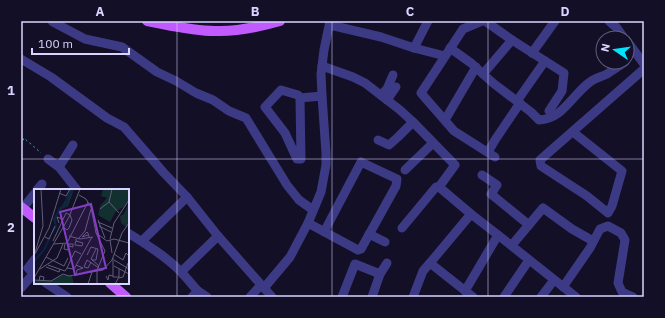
<svg xmlns="http://www.w3.org/2000/svg" width="665" height="318" font-family="'IBM Plex Sans',sans-serif">
  <rect width="100%" height="100%" fill="#130f26"/>
  <g fill="none" stroke-linecap="round" stroke-linejoin="round">
    <polyline stroke="#2fb8b0" stroke-width="1" stroke-dasharray="2 3" stroke-linecap="butt" points="21,145 24,138 41,153"/>
    <g stroke="#3d3a85" stroke-width="9">
      <polyline points="52,21 53,22 85,39 122,47 157,72 176,81 196,93 213,100 229,111 246,118 287,185 299,200 313,210"/>
      <polyline points="482,21 463,29 421,93 454,131 495,157"/>
      <polyline points="485,21 512,40 564,73 562,91 549,111"/>
      <polyline points="609,21 617,28 624,38"/>
      <polyline points="330,25 381,37 414,48 445,56"/>
      <polyline points="627,41 644,64"/>
      <polyline points="414,48 428,21"/>
      <path d="M450,48L471,63L493,83L531,112L539,120C563,119 572,95 590,82C595,78 601,77 607,74C613,70 619,66 625,62"/>
      <polyline points="532,53 555,21"/>
      <polyline points="21,59 51,77 107,118 124,127 164,173 187,197 218,236 272,297"/>
      <polyline points="322,66 353,77 365,83 400,110 413,122 455,165 439,187 471,214 498,235 576,297"/>
      <polyline points="483,74 512,40"/>
      <polyline points="381,95 387,89 393,75"/>
      <polyline points="300,98 301,159 297,159 285,133 265,107 281,90 298,95 300,98 322,96"/>
      <polyline points="387,100 396,87"/>
      <polyline points="517,101 545,61"/>
      <polyline points="445,120 476,67"/>
      <polyline points="573,132 622,171 612,206 608,213 587,196 541,166 540,160 644,69"/>
      <polyline points="378,140 389,145 398,137 413,122"/>
      <polyline points="488,152 495,140 520,103"/>
      <polyline points="48,159 59,167 77,190"/>
      <polyline points="59,167 73,145"/>
      <polyline points="405,170 433,143"/>
      <polyline points="482,175 497,185 491,194 529,225"/>
      <polyline points="37,190 42,184"/>
      <polyline points="23,208 35,193"/>
      <polyline points="471,214 430,263 473,297"/>
      <polyline points="308,223 358,250 361,249 396,186 397,179 361,162 324,232"/>
      <polyline points="402,228 436,187 439,187"/>
      <path d="M128,233C146,244 167,257 181,272C187,278 192,285 198,291L192,297"/>
      <polyline points="369,234 385,242"/>
      <polyline points="142,241 187,197"/>
      <polyline points="512,245 543,208 572,229 593,241"/>
      <polyline points="35,259 28,268 35,275"/>
      <polyline points="181,272 218,236"/>
      <polyline points="380,274 387,263"/>
      <polyline points="46,283 67,297"/>
      <polyline points="563,287 590,248 600,229 608,226 621,233 625,240 618,283 622,292 633,297"/>
      <polyline points="21,288 34,273"/>
      <polyline points="264,288 290,257 308,223 321,192 326,165 326,153 322,96 321,74 324,50 330,21"/>
      <polyline points="198,291 207,297"/>
      <polyline points="465,291 498,235"/>
      <polyline points="250,297 261,285"/>
      <polyline points="342,297 355,264 380,274 372,297"/>
      <polyline points="413,297 423,271 430,263"/>
      <polyline points="504,297 529,260"/>
      <polyline points="541,297 554,280"/>
    </g>
    <g stroke="#c25bff" stroke-width="10">
      <path d="M147,21C169,25 192,31 215,31C237,32 259,27 280,21"/>
      <polyline points="21,207 35,218"/>
      <polyline points="110,283 126,297"/>
    </g>
  </g>
  <path fill="none" stroke="#d9d4ff" stroke-width="1" stroke-opacity="0.55" d="M177,21V297M332,21V297M488,21V297M21,159H644"/>
  <g transform="translate(34 189)">
    <rect width="95" height="95" fill="#130f26"/>
    <path d="M33,0H40L34,17L28,20L22,28V39L19,30L31,12L35,2ZM69,0H95V11L90,18L82,22L76,33L64,26L66,17L73,9L67,7ZM95,13V32L92,38L87,34L86,27L90,25ZM28,86L38,87L40,95H0V92H17Z" fill="#12302f"/>
    <path fill="none" stroke="#0c2248" stroke-width="2" d="M18,44L22,38L21,29L26,19L32,16L34,7L39,0M0,72L10,61L16,48"/>
    <path fill="none" stroke="#625e7d" stroke-width="1" d="M25,4L32,7L36,0M45,6L52,10L57,18L62,44L73,52L80,50L95,54M75,13L78,0M66,20L75,13L85,24M64,31L71,49M64,33L78,39M25,34L23,28L29,30M65,37L77,43M29,38L33,41L35,39L38,31L36,26M62,44L71,62L63,81V95M54,46L48,48L53,43L54,44L55,48M35,47L46,50L59,48M11,48L15,50L21,37M44,50L51,42L57,20M76,50L80,34L95,11M76,51L78,64M19,52L32,24L36,26M42,52L49,54L48,57L41,56V55L42,52V50M20,55L33,54L54,13M31,55L30,60L34,61L35,55M34,57L39,58V55H34M62,60L57,70L65,77M1,65L15,39L27,0M80,65L89,71L92,64L95,67M53,66L57,58L64,60L62,71H58M0,67L9,37L7,0M12,68L30,77L34,69M79,69V88H85M80,71L95,80M57,73L54,79L50,78L53,71L65,79M14,76L31,82L33,79L40,80L58,48M42,76L49,79L43,81L42,85M80,77L95,85M12,78L25,83L26,80M33,79L41,62L47,65M6,80L23,69L29,55M72,87L74,91L75,86L79,87M0,89L35,28L46,0M85,89L89,88L94,74M0,91L17,92L29,85L35,87L69,81L78,71L88,44L95,34M5,92L6,87L10,88L9,92M54,95L58,83M81,95L85,88V80"/>
    <path fill="#843dc5" fill-opacity="0.15" stroke="#843dc5" stroke-width="2" d="M57,15L72,79L41,86L26,23Z"/>
    <rect width="95" height="95" fill="none" stroke="#d9d4ff" stroke-width="2"/>
  </g>
  <rect width="665" height="318" fill="none" stroke="#130f26" stroke-width="44"/>
  <g transform="translate(615 50) rotate(283)"><circle r="19" fill="#130f26" stroke="#625e7d"/>
  <path d="M0-3L7 15L0 10L-7 15Z" fill="#00e5ff"/>
  <text y="-6" font-size="11" font-weight="bold" text-anchor="middle" fill="#d9d4ff">N</text>
  </g>
  <path d="M32 48v6h97v-6" fill="none" stroke="#d9d4ff" stroke-width="2"/>
  <text x="38" y="48" font-size="12" fill="#d9d4ff" stroke="#130f26" stroke-width="3" paint-order="stroke">100 m</text>
  <rect x="22" y="22" width="621" height="274" fill="none" stroke="#d9d4ff" stroke-width="1.5"/>
  <g font-size="13" text-anchor="middle" font-weight="bold" fill="#d9d4ff">
    <text x="100" y="16">A</text>
    <text x="255" y="16">B</text>
    <text x="410" y="16">C</text>
    <text x="565" y="16">D</text>
    <text x="11" y="95">1</text>
    <text x="11" y="232">2</text>
  </g>
</svg>
